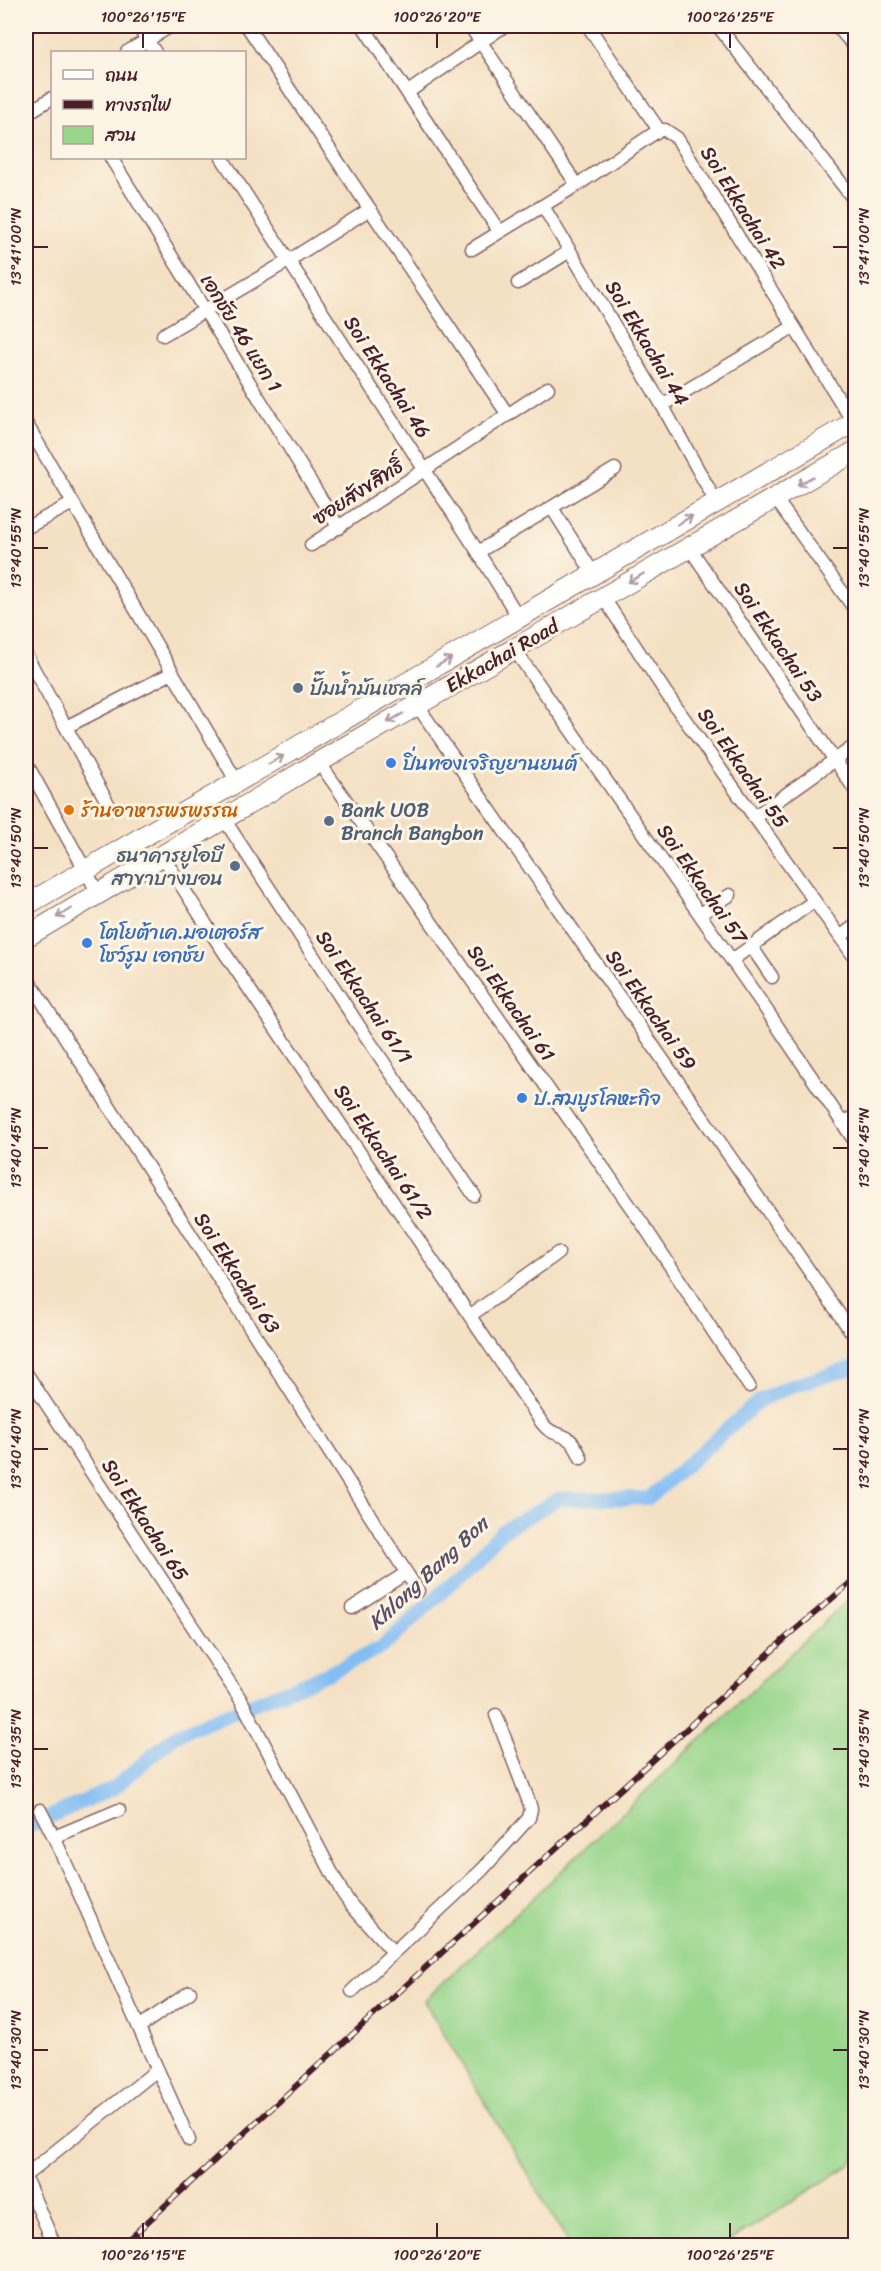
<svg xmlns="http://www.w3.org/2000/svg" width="881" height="2271" font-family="Sriracha,'Playpen Sans Thai',sans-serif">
  <rect width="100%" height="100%" fill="#fcf5e5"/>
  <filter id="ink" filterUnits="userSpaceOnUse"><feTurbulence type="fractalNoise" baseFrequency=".0167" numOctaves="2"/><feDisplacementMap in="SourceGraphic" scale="12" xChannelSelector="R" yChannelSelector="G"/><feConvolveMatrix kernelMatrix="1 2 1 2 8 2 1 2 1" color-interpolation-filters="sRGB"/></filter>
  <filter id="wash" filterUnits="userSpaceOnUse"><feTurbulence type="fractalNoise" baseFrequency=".008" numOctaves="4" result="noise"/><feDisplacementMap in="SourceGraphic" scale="24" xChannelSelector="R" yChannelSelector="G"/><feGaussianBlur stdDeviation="1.35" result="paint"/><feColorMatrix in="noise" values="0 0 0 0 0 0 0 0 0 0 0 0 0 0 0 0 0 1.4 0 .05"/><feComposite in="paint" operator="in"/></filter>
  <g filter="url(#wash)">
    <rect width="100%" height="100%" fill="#f4e0c3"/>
    <polygon fill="#98d68c" stroke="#717a5c" stroke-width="1.5" points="855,1593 855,2159 850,2165 723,2245 570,2245 424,2001"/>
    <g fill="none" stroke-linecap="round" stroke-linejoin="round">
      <polyline stroke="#82bdf4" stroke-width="14" points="26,1827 114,1788 176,1735 327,1674 382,1647 455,1580 502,1531 559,1499 649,1498 759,1401 791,1386 856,1367"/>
    </g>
  </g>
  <g filter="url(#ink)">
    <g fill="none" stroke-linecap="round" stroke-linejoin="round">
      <g stroke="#866360" stroke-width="15">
        <g id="street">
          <polyline points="138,26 155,52"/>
          <polyline points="247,26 508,415"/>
          <polyline points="363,26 499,231"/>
          <polyline points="470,26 577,185"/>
          <polyline points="588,26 659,130 665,130 677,138 853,422"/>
          <polyline points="718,26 856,202"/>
          <polyline points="837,26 856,48"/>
          <polyline points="127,52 171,26"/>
          <polyline points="408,92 504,26"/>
          <polyline points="26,114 52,98"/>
          <polyline points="111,158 339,528"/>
          <polyline points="222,158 478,552 519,618"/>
          <polyline points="543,206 662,405 716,502"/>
          <polyline points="472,249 577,185 659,130"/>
          <polyline points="518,283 570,251"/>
          <polyline points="163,335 288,261 370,209"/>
          <polyline points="662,405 793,327"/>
          <polyline points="26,423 237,782"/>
          <polyline points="775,498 856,611"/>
          <polyline points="552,508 593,573"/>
          <polyline points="26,528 73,503"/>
          <polyline points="311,545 548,388"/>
          <polyline points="689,547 856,791"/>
          <polyline points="478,552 615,469"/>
          <polyline points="603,597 666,693 856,959"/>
          <polyline points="514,649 763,1005 856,1143"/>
          <polyline points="26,655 111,809"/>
          <polyline points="417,705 855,1337"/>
          <polyline points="66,727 172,673"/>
          <polyline points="319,762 644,1226 749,1386"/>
          <polyline points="26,763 98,893"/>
          <polyline points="754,817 856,745"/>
          <polyline points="224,819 359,1026 474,1195"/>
          <path d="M162,855L214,937L542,1423C551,1435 557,1432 567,1438C574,1442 578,1451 581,1458"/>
          <polyline points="700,914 730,895"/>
          <polyline points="840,937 856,925"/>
          <polyline points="751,946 772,977"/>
          <polyline points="732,960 814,901"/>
          <polyline points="26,976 418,1591"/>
          <polyline points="843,1124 856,1115"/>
          <polyline points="471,1315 558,1253"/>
          <polyline points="26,1373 241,1700 342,1892 351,1905 393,1952"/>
          <polyline points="352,1608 406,1573"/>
          <polyline points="40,1810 54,1837 189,2140"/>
          <polyline points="54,1837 119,1810"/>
          <polyline points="352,1991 482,1870 529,1818 531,1809 529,1802 496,1715"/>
          <polyline points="139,2027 190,1992"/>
          <polyline points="26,2175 157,2070"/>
          <polyline points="26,2180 55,2246"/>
        </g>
      </g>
      <g stroke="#866360" stroke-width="22">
        <g id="primary">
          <polyline points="26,905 856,421"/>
          <polyline points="26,937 319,762 856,451"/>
        </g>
      </g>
      <use href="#street" stroke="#fff" stroke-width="12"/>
      <use href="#primary" stroke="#fff" stroke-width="20"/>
      <g stroke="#4a1f2b" stroke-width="6">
        <polyline id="rail" points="121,2246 788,1636 856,1578"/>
      </g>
      <use href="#rail" stroke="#fcf5e5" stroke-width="4" stroke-dasharray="11" stroke-linecap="butt"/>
    </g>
    <defs><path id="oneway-shaft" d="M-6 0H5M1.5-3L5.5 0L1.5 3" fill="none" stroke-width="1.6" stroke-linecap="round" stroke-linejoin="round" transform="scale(1.5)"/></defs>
    <g stroke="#ae9aa0">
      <use href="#oneway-shaft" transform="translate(805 481) rotate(150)"/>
      <use href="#oneway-shaft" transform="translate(685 520) rotate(-30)"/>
      <use href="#oneway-shaft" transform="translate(636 578) rotate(150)"/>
      <use href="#oneway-shaft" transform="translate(444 662) rotate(-30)"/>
      <use href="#oneway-shaft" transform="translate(395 718) rotate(150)"/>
      <use href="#oneway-shaft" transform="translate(276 760) rotate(-30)"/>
      <use href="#oneway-shaft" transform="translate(64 913) rotate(149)"/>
    </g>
  </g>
  <path fill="none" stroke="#4a1f2b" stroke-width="2" d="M143,33V48M437,33V48M730,33V48M33,247H48M833,247H848M33,548H48M833,548H848M33,848H48M833,848H848M33,1148H48M833,1148H848M33,1449H48M833,1449H848M33,1749H48M833,1749H848M33,2050H48M833,2050H848M143,2223V2238M437,2223V2238M730,2223V2238"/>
  <g fill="#5c6f8a" stroke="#fcf5e5" stroke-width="2">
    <circle cx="298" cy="688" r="6"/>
    <circle cx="329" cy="821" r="6"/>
    <circle cx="235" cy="866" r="6"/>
  </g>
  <g fill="#3f7fe0" stroke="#fcf5e5" stroke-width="2">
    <circle cx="391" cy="763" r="6"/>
    <circle cx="87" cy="943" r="6"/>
    <circle cx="522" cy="1098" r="6"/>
  </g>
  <circle fill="#e8710a" stroke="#fcf5e5" stroke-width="2" cx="69" cy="810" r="6"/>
  <g text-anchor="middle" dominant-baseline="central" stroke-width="6" stroke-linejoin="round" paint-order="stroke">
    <g font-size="20" fill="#4a1f2b" stroke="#fcf5e5">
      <text transform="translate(743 208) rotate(58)">Soi Ekkachai 42</text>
      <text transform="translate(241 333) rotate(58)">เอกชัย 46 แยก 1</text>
      <text transform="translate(647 343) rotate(59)">Soi Ekkachai 44</text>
      <text transform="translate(387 377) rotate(57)">Soi Ekkachai 46</text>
      <text transform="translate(358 492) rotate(-33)">ซอยสังขสิทธิ์</text>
      <text transform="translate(778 642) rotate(56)">Soi Ekkachai 53</text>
      <text transform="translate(502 656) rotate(-30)">Ekkachai Road</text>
      <text transform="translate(743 768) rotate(55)">Soi Ekkachai 55</text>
      <text transform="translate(702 884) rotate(55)">Soi Ekkachai 57</text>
      <text transform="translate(364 997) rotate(56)">Soi Ekkachai 61/1</text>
      <text transform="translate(511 1003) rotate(55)">Soi Ekkachai 61</text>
      <text transform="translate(651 1010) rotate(55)">Soi Ekkachai 59</text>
      <text transform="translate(383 1152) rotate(56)">Soi Ekkachai 61/2</text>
      <text transform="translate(237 1273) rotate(57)">Soi Ekkachai 63</text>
      <text transform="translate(145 1520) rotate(57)">Soi Ekkachai 65</text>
    </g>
    <g font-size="20" fill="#4e5e75" stroke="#fcf5e5" text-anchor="start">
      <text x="310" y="688">ปั๊มน้ำมันเชลล์</text>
      <text x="341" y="810">Bank UOB<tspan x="341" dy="23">Branch Bangbon</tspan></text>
      <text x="223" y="855" text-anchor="end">ธนาคารยูโอบี<tspan x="223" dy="23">สาขาบางบอน</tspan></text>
    </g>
    <g font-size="20" fill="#366cbe" stroke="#fcf5e5" text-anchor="start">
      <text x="403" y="763">ปิ่นทองเจริญยานยนต์</text>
      <text x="99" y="932">โตโยต้าเค.มอเตอร์ส<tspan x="99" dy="23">โชว์รูม เอกชัย</tspan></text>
      <text x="534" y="1098">ป.สมบูรโลหะกิจ</text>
    </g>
    <g font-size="20" fill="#c56008" stroke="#fcf5e5" text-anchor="start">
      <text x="81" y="810">ร้านอาหารพรพรรณ</text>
    </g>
    <g font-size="21" font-style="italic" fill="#5b4e67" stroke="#fcf5e5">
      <text transform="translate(428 1573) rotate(-43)">Khlong Bang Bon</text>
    </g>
  </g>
  <rect width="881" height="2271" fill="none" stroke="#fcf5e5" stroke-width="66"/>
  <rect x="51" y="51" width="195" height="108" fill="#fcf5e5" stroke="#b59f9b" stroke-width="1.5"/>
  <rect x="63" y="70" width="30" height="9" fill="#ffffff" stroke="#b59f9b" stroke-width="1.5"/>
  <text x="105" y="81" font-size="18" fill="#4a1f2b">ถนน</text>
  <rect x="63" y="100" width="30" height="9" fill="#4a1f2b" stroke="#b59f9b" stroke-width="1.5"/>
  <text x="105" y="111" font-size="18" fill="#4a1f2b">ทางรถไฟ</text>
  <rect x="63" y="126" width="30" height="18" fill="#98d68c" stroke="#b59f9b" stroke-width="1.5"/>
  <text x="105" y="141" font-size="18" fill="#4a1f2b">สวน</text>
  <rect x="33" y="33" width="815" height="2205" fill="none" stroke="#4a1f2b" stroke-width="2"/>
  <g font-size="15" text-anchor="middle" fill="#4a1f2b">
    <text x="143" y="22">100°26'15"E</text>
    <text x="437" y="22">100°26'20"E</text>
    <text x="730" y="22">100°26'25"E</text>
    <text transform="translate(16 247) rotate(-90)" y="5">13°41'00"N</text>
    <text transform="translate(864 247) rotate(-90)" y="5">13°41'00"N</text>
    <text transform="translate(16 548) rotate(-90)" y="5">13°40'55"N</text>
    <text transform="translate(864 548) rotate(-90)" y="5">13°40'55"N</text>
    <text transform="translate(16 848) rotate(-90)" y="5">13°40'50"N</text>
    <text transform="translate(864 848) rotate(-90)" y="5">13°40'50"N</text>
    <text transform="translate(16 1148) rotate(-90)" y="5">13°40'45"N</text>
    <text transform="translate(864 1148) rotate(-90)" y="5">13°40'45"N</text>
    <text transform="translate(16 1449) rotate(-90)" y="5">13°40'40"N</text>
    <text transform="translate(864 1449) rotate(-90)" y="5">13°40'40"N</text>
    <text transform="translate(16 1749) rotate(-90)" y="5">13°40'35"N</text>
    <text transform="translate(864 1749) rotate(-90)" y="5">13°40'35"N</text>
    <text transform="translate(16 2050) rotate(-90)" y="5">13°40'30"N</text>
    <text transform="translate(864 2050) rotate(-90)" y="5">13°40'30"N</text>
    <text x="143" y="2260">100°26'15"E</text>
    <text x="437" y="2260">100°26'20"E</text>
    <text x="730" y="2260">100°26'25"E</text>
  </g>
</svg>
